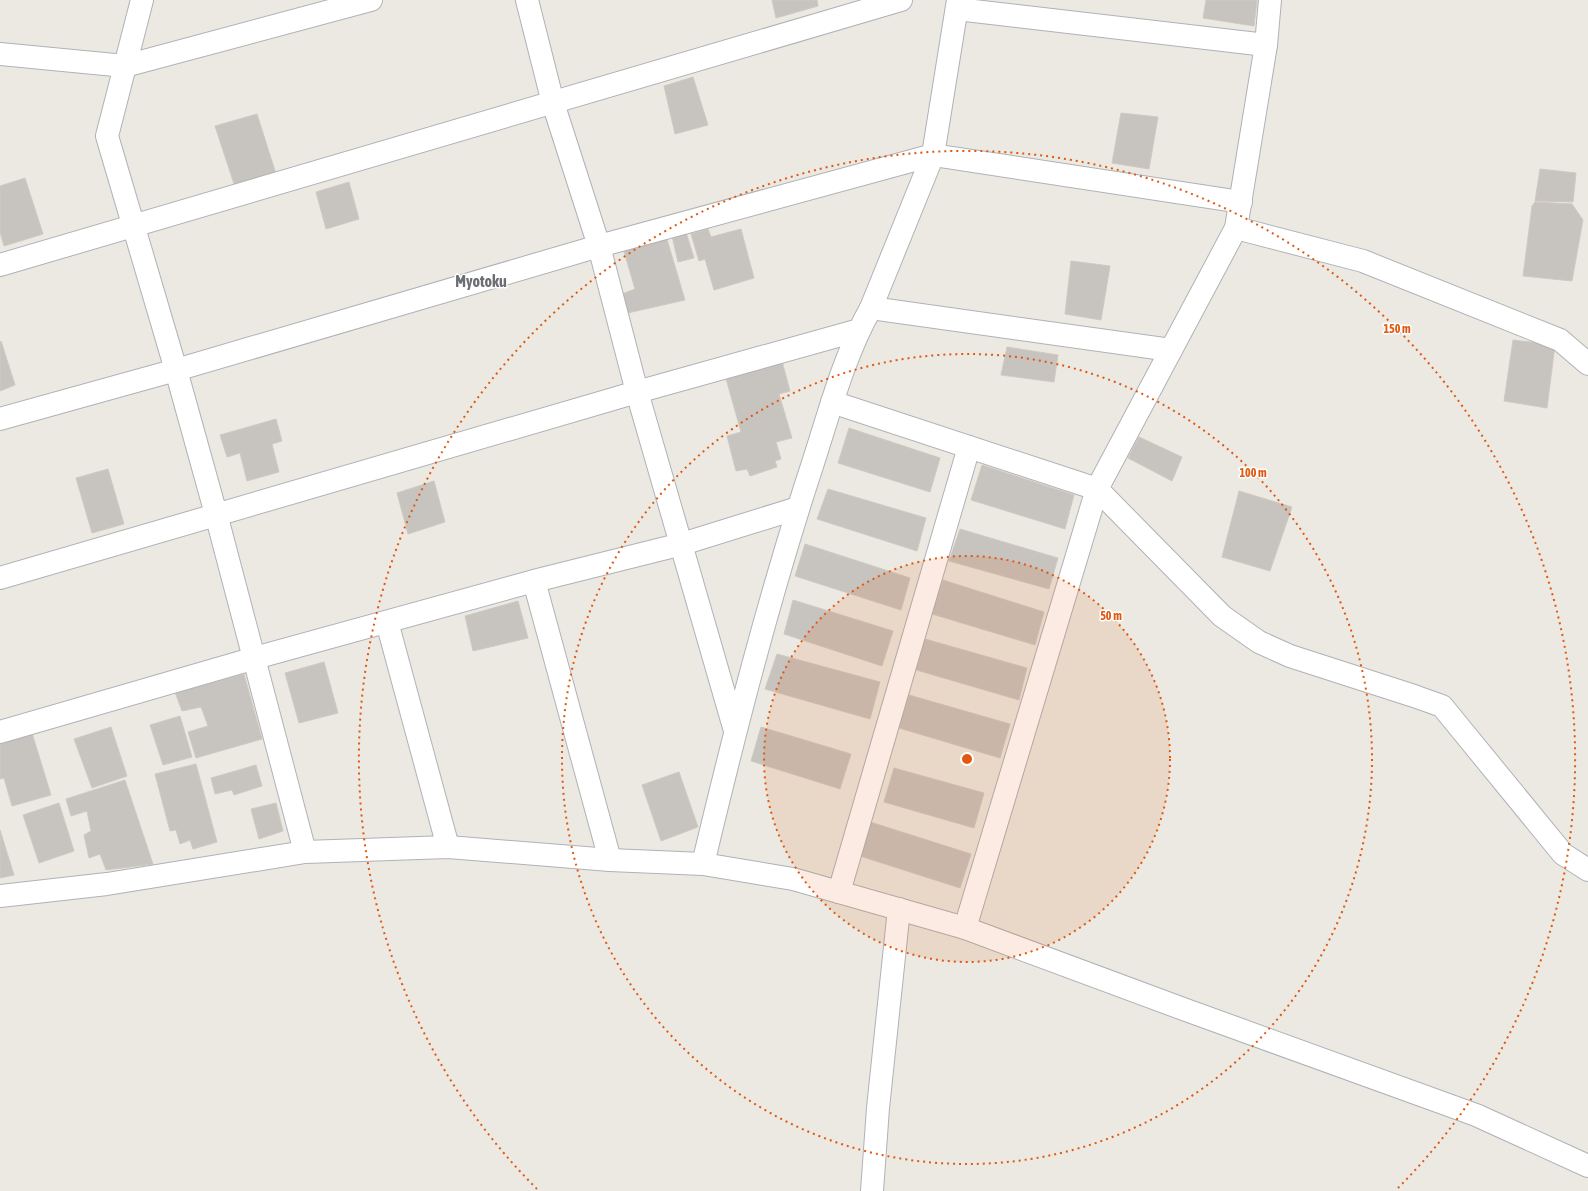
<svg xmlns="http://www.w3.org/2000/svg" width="1588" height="1191" font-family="'Asap Condensed',sans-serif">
  <rect width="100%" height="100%" fill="#ebe9e2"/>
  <g fill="#c7c3be" stroke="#cfcac1">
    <polygon points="772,0 817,0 818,6 776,18"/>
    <polygon points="1206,0 1257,0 1254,26 1203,18"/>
    <polygon points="693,77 708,125 675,134 664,86"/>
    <polygon points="1121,113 1158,117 1149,169 1112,163"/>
    <polygon points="257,114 276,174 235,187 215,126"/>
    <polygon points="1540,169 1576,173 1573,202 1535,201"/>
    <polygon points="25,178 43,234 4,246 0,232 0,186"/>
    <polygon points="349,182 359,219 326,229 316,192"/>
    <polygon points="1535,202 1572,204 1583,220 1572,281 1523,276 1532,206"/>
    <polygon points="708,229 711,237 741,229 754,278 714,290 705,259 699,261 691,234"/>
    <polygon points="686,232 694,258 678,262 672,236"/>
    <polygon points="666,236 685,300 623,314 617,296 635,289 623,248"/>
    <polygon points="1071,261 1110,266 1101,320 1065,314"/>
    <polygon points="1513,340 1555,345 1547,408 1504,401"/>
    <polygon points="1,341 15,385 0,391 0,342"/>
    <polygon points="1007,347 1058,355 1054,382 1001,375"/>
    <polygon points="782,361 790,391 779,394 792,438 776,442 781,459 775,461 777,467 750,476 747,469 736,471 727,436 741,432 725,375"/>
    <polygon points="276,419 282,441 272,444 279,472 247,481 240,453 227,457 220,435"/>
    <polygon points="849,428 940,458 930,492 838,463"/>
    <polygon points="1139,437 1182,457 1172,481 1128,458"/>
    <polygon points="982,465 1074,495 1065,529 971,500"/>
    <polygon points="108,469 124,524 92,533 76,478"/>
    <polygon points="434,481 445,522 408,534 397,493"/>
    <polygon points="828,489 926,518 917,551 817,519"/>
    <polygon points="1239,491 1292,507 1270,571 1222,557"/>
    <polygon points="960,529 1058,558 1049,589 949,561"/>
    <polygon points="805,544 910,578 901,610 795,576"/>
    <polygon points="943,580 1044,612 1035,645 932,614"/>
    <polygon points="793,600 893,631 882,666 784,634"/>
    <polygon points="518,601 528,638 473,651 465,616"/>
    <polygon points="925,639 1027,668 1019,700 913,669"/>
    <polygon points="777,654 880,682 870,719 765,689"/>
    <polygon points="324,662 338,713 299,723 285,673"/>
    <polygon points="244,674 262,739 196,758 188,732 208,726 201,707 182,711 175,692"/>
    <polygon points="909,695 1010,724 1000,758 899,728"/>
    <polygon points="180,716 192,757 163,765 150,725"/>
    <polygon points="111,727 127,776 92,788 74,739"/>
    <polygon points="761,727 851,754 840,789 751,761"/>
    <polygon points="32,733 51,795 12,806 4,778 0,779 0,744"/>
    <polygon points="196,764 217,842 193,849 190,840 180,844 176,830 170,831 155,774"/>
    <polygon points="256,765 262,786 234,795 232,790 215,794 211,778"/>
    <polygon points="894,768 984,793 974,828 884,802"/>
    <polygon points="679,772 698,827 661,841 642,785"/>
    <polygon points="125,780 153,864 106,870 100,854 89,858 84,835 91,831 87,811 71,816 66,799"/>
    <polygon points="59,803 74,851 39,863 23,815"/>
    <polygon points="276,803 283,831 259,839 251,809"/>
    <polygon points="867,821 971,854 960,888 857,855"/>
    <polygon points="0,830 14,875 0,878"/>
  </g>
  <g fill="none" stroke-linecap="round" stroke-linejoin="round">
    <g stroke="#afb2b6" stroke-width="24">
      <g id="street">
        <polyline points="142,0 107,136 176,370 216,514 305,852"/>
        <polyline points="527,0 553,103 599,246 637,392 735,731"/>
        <polyline points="957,9 1266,45"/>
        <polyline points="0,54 125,66 371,0"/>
        <polyline points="1236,228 1363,261 1560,340 1588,364"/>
        <polyline points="0,265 901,0"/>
        <polyline points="871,308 1171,350"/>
        <polyline points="832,402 1097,489 1222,616 1259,642 1290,656 1414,696 1442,706 1563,854 1588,870"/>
        <polyline points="0,419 176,370 599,246 933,155 1241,202"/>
        <polyline points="0,578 637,392 859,330"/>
        <polyline points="534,581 610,860"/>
        <polyline points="387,622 448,847"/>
        <polyline points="0,732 255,658 534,581 682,544 798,508"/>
        <path d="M703,864C735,730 769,597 812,466C829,414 844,355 871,308L933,155L958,0"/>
        <polyline points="839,892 969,447"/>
        <polyline points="0,896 107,884 305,852 448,847 610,860 703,864 793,879 965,928 1186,1010 1476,1115 1588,1166"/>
        <polyline points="965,928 1097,489 1236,228 1266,45 1270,0"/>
        <polyline points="872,1191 878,1108 899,909"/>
      </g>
    </g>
    <use href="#street" stroke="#fff" stroke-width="22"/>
  </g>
  <circle cx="967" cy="759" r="203" fill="#e15910" fill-opacity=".12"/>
  <g fill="none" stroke="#e15910" stroke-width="2" stroke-dasharray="2 4">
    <circle cx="967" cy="759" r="203"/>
    <circle cx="967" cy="759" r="405"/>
    <path d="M537 1189A608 608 0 1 1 1397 1189"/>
  </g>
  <g text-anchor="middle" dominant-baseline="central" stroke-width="3" stroke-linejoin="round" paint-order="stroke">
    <g font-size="16" font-weight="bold" fill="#6b6f73" stroke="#fff">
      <text x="481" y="281">Myotoku</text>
    </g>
  </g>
  <circle cx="967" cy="759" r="6" fill="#e15910" stroke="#fff" stroke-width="2"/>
  <g font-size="12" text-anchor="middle" font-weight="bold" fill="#e15910" stroke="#fff" stroke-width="3" stroke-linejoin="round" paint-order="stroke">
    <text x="1397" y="333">150 m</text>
    <text x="1253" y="477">100 m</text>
    <text x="1111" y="620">50 m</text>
  </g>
</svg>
